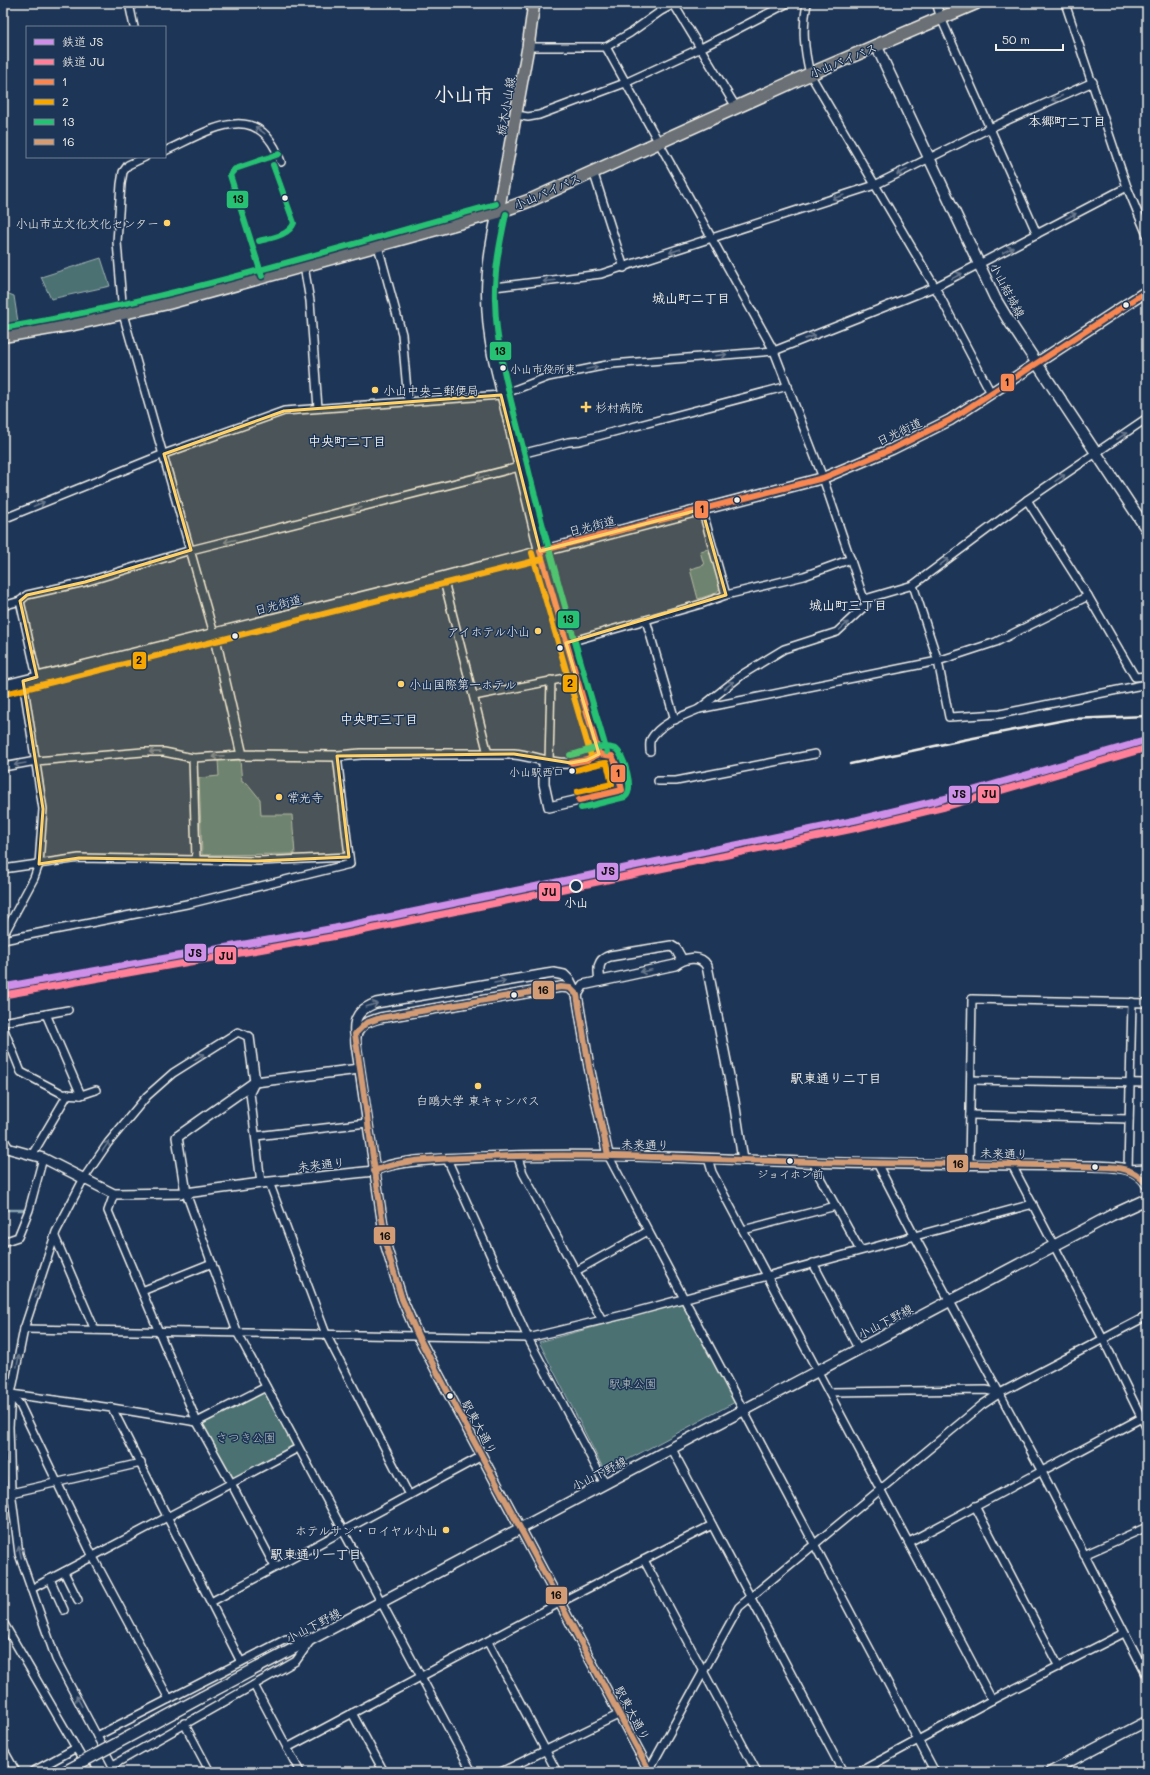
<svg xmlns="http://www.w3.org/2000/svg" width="1150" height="1775" font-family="Mali,'Klee One',sans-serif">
  <rect width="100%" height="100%" fill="#1d3557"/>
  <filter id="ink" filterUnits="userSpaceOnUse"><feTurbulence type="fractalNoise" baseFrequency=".025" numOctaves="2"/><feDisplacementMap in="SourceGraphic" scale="8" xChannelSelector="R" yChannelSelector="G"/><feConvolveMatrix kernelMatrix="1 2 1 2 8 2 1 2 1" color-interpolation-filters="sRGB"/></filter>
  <g filter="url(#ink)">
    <g fill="#4c7173" stroke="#a0b1ae">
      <polygon points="101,258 110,286 51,299 41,277"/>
      <polygon points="3,290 4,292 14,296 18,322 3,324"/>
      <polygon points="709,549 720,588 716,593 698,599 690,569 704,565 700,551"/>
      <polygon points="218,760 240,760 242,782 247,783 260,799 261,815 292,815 295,854 202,855 199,778 219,776"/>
      <polygon points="683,1303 737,1401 605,1472 539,1342"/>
      <polygon points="266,1390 294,1448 232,1480 201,1424"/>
    </g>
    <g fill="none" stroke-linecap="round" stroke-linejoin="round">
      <polyline stroke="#8aa4b0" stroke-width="2.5" points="3,1210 27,1210"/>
      <g stroke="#f4f1e8" stroke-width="10">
        <g id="minor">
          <polyline points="129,3 134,27"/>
          <polyline points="673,3 736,107"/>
          <path d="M807,3C802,28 804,49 810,74L935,287L991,393"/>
          <polyline points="936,3 941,18 1037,234"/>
          <polyline points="1065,3 1127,187 1147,235"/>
          <polyline points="528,47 606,47 630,33 661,11 676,3"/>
          <polyline points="606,47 774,351 823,478 866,605 837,632 784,649 743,674 699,709"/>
          <polyline points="517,115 528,117 539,115 625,83 701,48 788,3"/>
          <path d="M165,151C209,131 258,96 281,162"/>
          <polyline points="145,157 128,165 123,172 121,184 117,242 123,314 214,634"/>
          <polyline points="593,171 624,268"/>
          <polyline points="378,246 402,334 408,402"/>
          <polyline points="304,266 310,301 318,408"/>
          <polyline points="486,288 601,274 875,185 990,128 1093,82"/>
          <polyline points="517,455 568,442 579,441 788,386"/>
          <polyline points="1027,500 1088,596 1135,677 1147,676"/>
          <polyline points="702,509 726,595"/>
          <polyline points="3,519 164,454 284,411 501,395 548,377 612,364 774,351 935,287 1127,187"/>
          <polyline points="443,577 488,754"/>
          <polyline points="913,585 938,661 949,717 1000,714 1147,684"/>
          <polyline points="865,599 913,585 1027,500 1147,418"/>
          <polyline points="20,601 37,677"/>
          <polyline points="3,606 20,601 27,595 85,582 191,550 519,467"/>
          <polyline points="646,620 675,720"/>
          <polyline points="566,643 701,604 726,595 804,576 851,559"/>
          <polyline points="474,696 576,676"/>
          <path d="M650,751C650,747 649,742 651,739C660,723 683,716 699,709L938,661L996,642L1088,596"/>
          <polyline points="193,758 196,859"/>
          <polyline points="549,762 551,680"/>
          <polyline points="3,767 36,761 143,752 164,752 193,758 242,755"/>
          <polyline points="658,781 676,781 815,754"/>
          <polyline points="3,869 79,858 258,861 349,857"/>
          <polyline points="3,936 34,878 39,864 43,809 23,681"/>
          <polyline points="3,940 192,903 350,864 337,756"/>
          <polyline points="1132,1002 1128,1169 1147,1168"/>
          <polyline points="46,1014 81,1095"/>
          <polyline points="3,1022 68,1010"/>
          <polyline points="3,1027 21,1072 63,1094 81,1095 96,1090"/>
          <polyline points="971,1080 1147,1083"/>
          <polyline points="255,1083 250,1093 261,1183"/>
          <polyline points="970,1115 1129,1119"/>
          <polyline points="256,1136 367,1123"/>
          <polyline points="3,1138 9,1148"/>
          <polyline points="32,1155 68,1094"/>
          <polyline points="517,1155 523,1173 602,1320"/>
          <polyline points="608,1155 935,1772"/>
          <polyline points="708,1158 712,1172 992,1700"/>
          <polyline points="447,1159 528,1338 605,1484"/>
          <polyline points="814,1163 818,1174 860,1250"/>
          <polyline points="877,1163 914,1235 1041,1470 1147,1676"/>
          <polyline points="969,1164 972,999 1147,1003"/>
          <polyline points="1012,1165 1103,1339 1147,1429"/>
          <polyline points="269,1182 326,1334 409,1495"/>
          <polyline points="186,1193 237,1332 472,1772"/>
          <polyline points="114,1194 108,1211 197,1422 231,1483 275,1567"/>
          <polyline points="743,1230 836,1206"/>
          <polyline points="55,1237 95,1330"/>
          <polyline points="3,1242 18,1237 29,1210 43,1158"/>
          <polyline points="813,1263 859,1350"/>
          <polyline points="576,1271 648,1231"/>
          <polyline points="142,1291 212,1263"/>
          <polyline points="24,1329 528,1338 627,1314 1033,1204"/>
          <polyline points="830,1392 986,1390 1000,1393"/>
          <polyline points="11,1394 112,1408 241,1662"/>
          <polyline points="11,1394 20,1405 93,1557 169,1699"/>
          <polyline points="112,1408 197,1422 266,1387"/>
          <polyline points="672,1449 843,1772"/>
          <polyline points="11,1493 141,1463"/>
          <polyline points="975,1506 1059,1667"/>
          <polyline points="909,1542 1147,1415"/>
          <polyline points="1084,1555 1147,1527"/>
          <polyline points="644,1560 757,1772"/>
          <polyline points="64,1572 78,1600"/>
          <polyline points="50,1579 64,1610"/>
          <polyline points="31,1589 298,1448"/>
          <polyline points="211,1602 482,1456"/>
          <polyline points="3,1622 90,1772"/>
          <polyline points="488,1642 557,1772"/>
          <polyline points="254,1685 300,1772"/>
          <polyline points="352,1713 384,1772"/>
          <polyline points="184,1723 210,1772"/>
          <polyline points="97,1736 286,1639 308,1640"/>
          <polyline points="287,1748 561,1602 712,1525"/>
          <polyline points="3,1749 16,1772"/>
          <polyline points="113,1765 296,1661 311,1640"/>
          <polyline points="32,1772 76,1748"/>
          <polyline points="116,1772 56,1659 19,1554 11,1490 9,1427 11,1394 24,1329 56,1232 84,1178 108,1143 147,1096 173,1073 238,1032 249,1037"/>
          <polyline points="501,1772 620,1714"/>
          <polyline points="648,1772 739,1607 982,1405 1000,1393 1147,1316"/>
          <polyline points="859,1772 992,1700 1124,1633"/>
        </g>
      </g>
      <g stroke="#f4f1e8" stroke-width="12">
        <g id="tertiary">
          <path d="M214,634L242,755L337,756L361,754H514C536,756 555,767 578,762C588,761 600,749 610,755C619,760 620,781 622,790L549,807L544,784V761"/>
          <path d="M600,981C598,969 597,960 610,956L671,946L676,949L682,960"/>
          <path d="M577,995L570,988L561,987L380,1018C365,1022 354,1027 356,1044L386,1246L402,1299L418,1336L650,1772"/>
          <path d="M577,995L583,985L675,965C684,958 700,954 707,966L734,1101L743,1160"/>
          <path d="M355,1034C353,1017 360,1009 376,1003L547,974L554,973L564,975L570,981L577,995L589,1067L608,1155"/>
          <polyline points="249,1037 255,1082"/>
          <path d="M3,1147L43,1158L114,1194L186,1193L261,1183L374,1171C396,1160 440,1159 466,1158C569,1152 671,1157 774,1161C880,1165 987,1164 1093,1166C1113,1167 1136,1165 1147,1185"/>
          <polyline points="186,1193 177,1137 255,1082 359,1069"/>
          <polyline points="1050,1772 1147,1721"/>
        </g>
      </g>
      <g stroke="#f4f1e8" stroke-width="13">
        <g id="secondary">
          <polyline points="876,45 995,298 1007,318 1147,530"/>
          <path d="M498,212C486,265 483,301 493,355L540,551L599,754"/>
          <polyline points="3,686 443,577 823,478 892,449 950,420 1147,291"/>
          <polyline points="202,1697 1112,1215 1147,1199"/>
        </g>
      </g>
      <g stroke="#f4f1e8" stroke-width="14">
        <polyline id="primary" points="498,212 528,47 534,3"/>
      </g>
      <g stroke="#f4f1e8" stroke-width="15">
        <polyline id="trunk" points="3,336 74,324 168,303 498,212 531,200 810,74 976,3"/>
      </g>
      <use href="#minor" stroke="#1d3557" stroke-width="7"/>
      <use href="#tertiary" stroke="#1d3557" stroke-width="9"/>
      <use href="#secondary" stroke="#1d3557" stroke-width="10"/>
      <use href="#primary" stroke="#6a7074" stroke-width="11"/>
      <use href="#trunk" stroke="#6a7074" stroke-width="12"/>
      <polyline stroke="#f4f1e8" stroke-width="2.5" points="850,764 963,740 1070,719 1147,716"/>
      <g stroke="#f4f1e8" stroke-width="13" stroke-linecap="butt">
        <polyline id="secondary-bridge" points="64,1772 202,1697"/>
      </g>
      <use href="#secondary-bridge" stroke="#1d3557" stroke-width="10"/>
      <g stroke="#1d3557" stroke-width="9">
        <g id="bus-1">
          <polyline points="540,551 823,478 892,449 950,420 1147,291"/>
          <polyline points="540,551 599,754"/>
          <polyline points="571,763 587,760 599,754 612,756 616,764 622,790 579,800"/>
        </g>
      </g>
      <g stroke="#1d3557" stroke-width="9">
        <g id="bus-2">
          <polyline points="532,553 591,756"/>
          <polyline points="5,694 542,559"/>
          <path d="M572,771C582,769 599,762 607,763L612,784L577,792"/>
        </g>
      </g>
      <g stroke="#1d3557" stroke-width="9">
        <g id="bus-3">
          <path d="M506,214C500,242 494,271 495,300C496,358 516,416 529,472C552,566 580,659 607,752"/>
          <path d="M259,241C270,238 289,236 294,223L273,165"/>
          <polyline points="262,276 230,175 235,169 279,154"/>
          <path d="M3,328C170,300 333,249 496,204"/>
          <path d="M570,755C587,752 598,743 616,749C624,756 635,790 625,797L581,808"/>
        </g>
      </g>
      <g stroke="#1d3557" stroke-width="9">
        <g id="bus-4">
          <polyline points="608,1155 589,1067 577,995 570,988 561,987 380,1018 366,1023 355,1034 386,1246 402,1299 418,1336 650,1772"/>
          <path d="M374,1171C408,1157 447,1159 483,1157C581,1153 678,1158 776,1161C886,1165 997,1162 1108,1167C1125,1168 1137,1171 1147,1185"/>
        </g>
      </g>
      <use href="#bus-1" stroke="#f88751" stroke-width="6"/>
      <use href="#bus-2" stroke="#f7a600" stroke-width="6"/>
      <use href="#bus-3" stroke="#26c172" stroke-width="6"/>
      <use href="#bus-4" stroke="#d39c74" stroke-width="6"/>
      <g stroke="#1d3557" stroke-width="10">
        <polyline id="rail-1" points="3,987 335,928 856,820 943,799 1147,740"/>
      </g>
      <g stroke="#1d3557" stroke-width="10">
        <polyline id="rail-2" points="4,995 337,936 858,828 945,807 1147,748"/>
      </g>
      <use href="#rail-1" stroke="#ce8fe9" stroke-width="7"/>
      <use href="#rail-2" stroke="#ff8098" stroke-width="7"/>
    </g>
    <defs><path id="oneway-shaft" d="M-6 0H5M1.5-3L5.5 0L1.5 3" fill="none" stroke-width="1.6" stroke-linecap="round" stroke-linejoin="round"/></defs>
    <g stroke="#68778a">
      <use href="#oneway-shaft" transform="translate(1057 98) rotate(155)"/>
      <use href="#oneway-shaft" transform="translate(260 130) rotate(-143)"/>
      <use href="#oneway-shaft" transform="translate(902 172) rotate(154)"/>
      <use href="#oneway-shaft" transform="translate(838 197) rotate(162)"/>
      <use href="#oneway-shaft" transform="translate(1071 216) rotate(-27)"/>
      <use href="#oneway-shaft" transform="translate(1008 250) rotate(-28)"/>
      <use href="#oneway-shaft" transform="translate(675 251) rotate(161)"/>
      <use href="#oneway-shaft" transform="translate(957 276) rotate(-27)"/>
      <use href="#oneway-shaft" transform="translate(549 281) rotate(174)"/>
      <use href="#oneway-shaft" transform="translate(810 337) rotate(-21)"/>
      <use href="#oneway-shaft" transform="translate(721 355) rotate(-7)"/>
      <use href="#oneway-shaft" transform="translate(592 368) rotate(-12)"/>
      <use href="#oneway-shaft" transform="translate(357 405) rotate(-3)"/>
      <use href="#oneway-shaft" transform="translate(1122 436) rotate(-33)"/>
      <use href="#oneway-shaft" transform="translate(201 441) rotate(-19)"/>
      <use href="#oneway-shaft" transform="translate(482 477) rotate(166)"/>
      <use href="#oneway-shaft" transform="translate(1060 478) rotate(-34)"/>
      <use href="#oneway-shaft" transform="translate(39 504) rotate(-22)"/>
      <use href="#oneway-shaft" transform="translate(356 509) rotate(166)"/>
      <use href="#oneway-shaft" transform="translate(230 541) rotate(166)"/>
      <use href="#oneway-shaft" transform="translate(153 562) rotate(163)"/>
      <use href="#oneway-shaft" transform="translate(944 562) rotate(-37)"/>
      <use href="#oneway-shaft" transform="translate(844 626) rotate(-42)"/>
      <use href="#oneway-shaft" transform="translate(729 685) rotate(-39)"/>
      <use href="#oneway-shaft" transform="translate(155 752) rotate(-179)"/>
      <use href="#oneway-shaft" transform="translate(218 756) rotate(177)"/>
      <use href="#oneway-shaft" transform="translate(20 764) rotate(170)"/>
      <use href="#oneway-shaft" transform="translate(646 971) rotate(168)"/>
      <use href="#oneway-shaft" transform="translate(500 982) rotate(-10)"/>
      <use href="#oneway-shaft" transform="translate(372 1005) rotate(-18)"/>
      <use href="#oneway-shaft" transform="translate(199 1057) rotate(-32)"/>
      <use href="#oneway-shaft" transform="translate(106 1146) rotate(-55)"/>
      <use href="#oneway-shaft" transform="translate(37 1292) rotate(-72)"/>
      <use href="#oneway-shaft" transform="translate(18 1361) rotate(-79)"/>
      <use href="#oneway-shaft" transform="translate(20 1552) rotate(-102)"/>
      <use href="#oneway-shaft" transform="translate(79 1701) rotate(-118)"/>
    </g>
  </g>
  <path fill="#ffd166" fill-opacity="0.2" stroke="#ffd166" stroke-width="3" stroke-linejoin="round" d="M501,395L540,551L702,509L726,595L566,643L599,754L587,760L571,763L514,754L337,756L349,857L258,861L79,858L39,864L43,809L23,681L37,677L20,601L27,595L85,582L191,550L164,454L284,411Z"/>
  <g fill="#f4f1e8" stroke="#1d3557" stroke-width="1.5">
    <circle cx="285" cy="198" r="3.5"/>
    <circle cx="1126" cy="305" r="3.5"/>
    <circle cx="503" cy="368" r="3.5"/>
    <circle cx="737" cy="500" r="3.5"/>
    <circle cx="235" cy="636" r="3.5"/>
    <circle cx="560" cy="648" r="3.5"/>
    <circle cx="572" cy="771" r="3.5"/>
    <circle cx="514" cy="995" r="3.5"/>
    <circle cx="790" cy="1161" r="3.5"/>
    <circle cx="1095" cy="1167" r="3.5"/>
    <circle cx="450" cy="1396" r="3.5"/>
  </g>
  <g fill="#ffd166" stroke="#1d3557" stroke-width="1.5">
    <circle cx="167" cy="223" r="4"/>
    <circle cx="375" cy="390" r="4"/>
    <path d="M584 401h4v4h4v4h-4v4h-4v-4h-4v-4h4z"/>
    <circle cx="538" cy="631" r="4"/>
    <circle cx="401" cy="684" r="4"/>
    <circle cx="279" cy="797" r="4"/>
    <circle cx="478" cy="1086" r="4"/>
    <circle cx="446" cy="1530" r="4"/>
  </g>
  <circle fill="#1d3557" stroke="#f4f1e8" stroke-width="2" cx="576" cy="886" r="6"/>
  <g text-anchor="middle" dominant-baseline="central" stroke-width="3" stroke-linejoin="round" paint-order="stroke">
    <g font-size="11" fill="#f4f1e8" stroke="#1d3557" text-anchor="start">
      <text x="510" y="368">小山市役所東</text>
      <text x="564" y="771" text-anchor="end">小山駅西口</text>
      <text x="790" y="1173" text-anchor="middle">ジョイホン前</text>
    </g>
    <g font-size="12" fill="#f4f1e8" stroke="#1d3557">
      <text transform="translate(843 60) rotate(-23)">小山バイパス</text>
      <text transform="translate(505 106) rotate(-80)">栃木小山線</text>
      <text transform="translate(547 191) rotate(-24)">小山バイパス</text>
      <text transform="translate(1008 290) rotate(62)">小山結城線</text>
      <text transform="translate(899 431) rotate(-25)">日光街道</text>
      <text transform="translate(592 525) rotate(-14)">日光街道</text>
      <text transform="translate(278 604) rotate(-14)">日光街道</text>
      <text transform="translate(645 1144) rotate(1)">未来通り</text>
      <text transform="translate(1004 1153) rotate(1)">未来通り</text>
      <text transform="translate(321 1164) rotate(-6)">未来通り</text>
      <text transform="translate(885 1321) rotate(-28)">小山下野線</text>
      <text transform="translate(480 1427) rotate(62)">駅東大通り</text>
      <text transform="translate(599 1473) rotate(-27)">小山下野線</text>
      <text transform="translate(313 1625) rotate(-28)">小山下野線</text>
      <text transform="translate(633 1713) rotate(62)">駅東大通り</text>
    </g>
    <g font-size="12" fill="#f4f1e8" stroke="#1d3557" text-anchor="start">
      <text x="159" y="223" text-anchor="end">小山市立文化文化センター</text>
      <text x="383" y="390">小山中央二郵便局</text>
      <text x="595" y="407">杉村病院</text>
      <text x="530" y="631" text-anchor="end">アイホテル小山</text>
      <text x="409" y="684">小山国際第一ホテル</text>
      <text x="287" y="797">常光寺</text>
      <text x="478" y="1100" text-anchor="middle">白鴎大学 東キャンパス</text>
      <text x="438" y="1530" text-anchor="end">ホテルサン・ロイヤル小山</text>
    </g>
    <g font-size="12" font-weight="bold" fill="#f4f1e8" stroke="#1d3557">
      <text x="576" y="902">小山</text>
    </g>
    <g font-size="12" fill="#b9c4bf" stroke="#1d3557">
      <text x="633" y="1383">駅東公園</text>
      <text x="246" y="1437">さつき公園</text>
    </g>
    <g font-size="13" font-weight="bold" fill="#f4f1e8" stroke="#1d3557">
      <text x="1067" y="120">本郷町二丁目</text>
      <text x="691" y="297">城山町二丁目</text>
      <text x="347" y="440">中央町二丁目</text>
      <text x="848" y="604">城山町三丁目</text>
      <text x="379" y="718">中央町三丁目</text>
      <text x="836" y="1077">駅東通り二丁目</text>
      <text x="316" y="1553">駅東通り一丁目</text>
    </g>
    <g font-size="20" font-weight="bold" fill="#f4f1e8" stroke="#1d3557">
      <text x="464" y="94">小山市</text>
    </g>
  </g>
  <g stroke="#1d3557" stroke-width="1.5">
    <rect x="226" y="190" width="23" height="19" rx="4" fill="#26c172"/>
    <rect x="489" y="341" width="23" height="20" rx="4" fill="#26c172"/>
    <rect x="1000" y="373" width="15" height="19" rx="4" fill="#f88751"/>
    <rect x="694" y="500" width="15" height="19" rx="4" fill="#f88751"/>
    <rect x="557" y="610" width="23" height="19" rx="4" fill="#26c172"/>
    <rect x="132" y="651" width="15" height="19" rx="4" fill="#f7a600"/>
    <rect x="562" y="674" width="16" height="19" rx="4" fill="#f7a600"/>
    <rect x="610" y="764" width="16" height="19" rx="4" fill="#f88751"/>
    <rect x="948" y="785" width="23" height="19" rx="4" fill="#ce8fe9"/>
    <rect x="977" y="785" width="23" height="19" rx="4" fill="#ff8098"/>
    <rect x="596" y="862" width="23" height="19" rx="4" fill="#ce8fe9"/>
    <rect x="538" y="882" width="23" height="20" rx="4" fill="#ff8098"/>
    <rect x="184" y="943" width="23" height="19" rx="4" fill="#ce8fe9"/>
    <rect x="214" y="946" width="23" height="19" rx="4" fill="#ff8098"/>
    <rect x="532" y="980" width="23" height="20" rx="4" fill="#d39c74"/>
    <rect x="946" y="1154" width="23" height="19" rx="4" fill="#d39c74"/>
    <rect x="373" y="1226" width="23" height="19" rx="4" fill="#d39c74"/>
    <rect x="545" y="1586" width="23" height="19" rx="4" fill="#d39c74"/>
  </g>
  <g font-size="11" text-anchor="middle" font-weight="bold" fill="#111">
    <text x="238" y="203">13</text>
    <text x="500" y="355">13</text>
    <text x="1007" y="386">1</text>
    <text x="702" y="513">1</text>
    <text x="568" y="623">13</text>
    <text x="139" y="664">2</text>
    <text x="570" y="687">2</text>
    <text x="618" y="777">1</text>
    <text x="959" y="798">JS</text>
    <text x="989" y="798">JU</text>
    <text x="608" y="875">JS</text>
    <text x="549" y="896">JU</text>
    <text x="195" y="957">JS</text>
    <text x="226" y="960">JU</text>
    <text x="543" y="994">16</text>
    <text x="958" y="1168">16</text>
    <text x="385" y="1240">16</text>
    <text x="556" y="1599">16</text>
  </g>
  <rect width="1150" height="1775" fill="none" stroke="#1d3557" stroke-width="16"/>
  <rect x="8" y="8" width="1134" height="1759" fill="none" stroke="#f4f1e8" stroke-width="1.5" filter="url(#ink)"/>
  <rect x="26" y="26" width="140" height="132" fill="#1d3557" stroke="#738091"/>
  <rect x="34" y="39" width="20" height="6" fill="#ce8fe9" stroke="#738091"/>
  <text x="62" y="46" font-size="12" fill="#f4f1e8">鉄道 JS</text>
  <rect x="34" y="59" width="20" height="6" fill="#ff8098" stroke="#738091"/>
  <text x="62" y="66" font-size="12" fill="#f4f1e8">鉄道 JU</text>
  <rect x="34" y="79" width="20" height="6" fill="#f88751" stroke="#738091"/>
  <text x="62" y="86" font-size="12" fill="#f4f1e8">1</text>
  <rect x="34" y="99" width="20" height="6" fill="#f7a600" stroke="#738091"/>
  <text x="62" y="106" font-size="12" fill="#f4f1e8">2</text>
  <rect x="34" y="119" width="20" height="6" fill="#26c172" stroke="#738091"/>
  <text x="62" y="126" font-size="12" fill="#f4f1e8">13</text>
  <rect x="34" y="139" width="20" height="6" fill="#d39c74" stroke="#738091"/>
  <text x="62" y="146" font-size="12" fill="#f4f1e8">16</text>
  <path d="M996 44v6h67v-6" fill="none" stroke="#f4f1e8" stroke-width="2"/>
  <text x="1002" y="44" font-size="12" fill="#f4f1e8" stroke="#1d3557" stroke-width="3" paint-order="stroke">50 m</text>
</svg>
